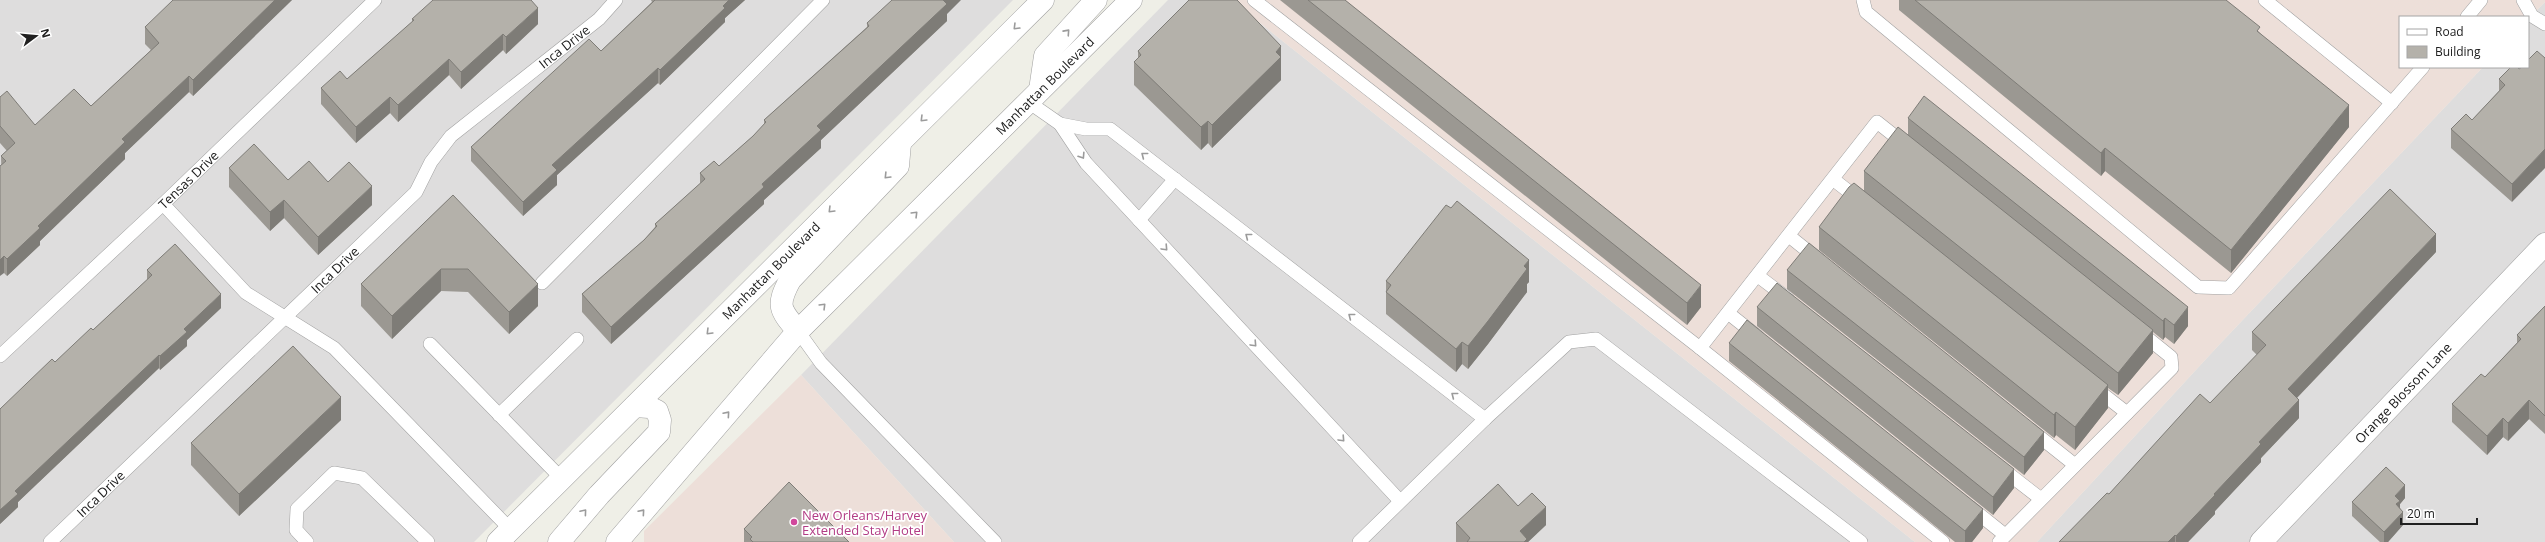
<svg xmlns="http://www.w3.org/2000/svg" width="2545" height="542" font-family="'Open Sans',sans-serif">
  <rect width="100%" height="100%" fill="#efefe7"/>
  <g fill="#dedddd">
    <polygon points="0,0 1013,0 474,542 0,542"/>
    <polygon points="1168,0 1231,0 1915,542 954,542 801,375"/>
    <polygon points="2545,2 2545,542 2037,542 2218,346 2483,67 2528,67 2528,19"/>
  </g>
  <g fill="#eddfd9">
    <polygon points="1231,0 2545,0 2545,2 2528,19 2528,17 2400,17 2400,67 2483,67 2218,346 2037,542 1915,542"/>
    <polygon points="801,375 954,542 644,542 644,531"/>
  </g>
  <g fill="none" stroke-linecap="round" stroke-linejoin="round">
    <g stroke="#a1a1a1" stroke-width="14">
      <g id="service">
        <polyline points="1254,0 1700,348 1877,122 1906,145"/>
        <polyline points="1863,0 1866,12 2198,287 2229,288 2423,67"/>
        <polyline points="2265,0 2392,103"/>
        <polyline points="2523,0 2532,16 2545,24"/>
        <polyline points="2467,17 2481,0"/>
        <polyline points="1027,101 1060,124 1086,163 1400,501"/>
        <polyline points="1060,124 1086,129 1110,129 1485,419"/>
        <polyline points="1834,180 1861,201"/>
        <polyline points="163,204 246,293 334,348 511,530"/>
        <polyline points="1139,220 1175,179"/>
        <polyline points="1789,236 1819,260"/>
        <polyline points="1758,276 1787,298"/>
        <polyline points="542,283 823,0"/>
        <polyline points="1728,313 1757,336"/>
        <polyline points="798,331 821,363 995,542"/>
        <polyline points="430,344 562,479"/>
        <polyline points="1700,348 1943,542"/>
        <path id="s1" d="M0,356L163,204L375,0"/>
        <polyline points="2095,388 2127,413"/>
        <polyline points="499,415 577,339"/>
        <polyline points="2031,430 2075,465"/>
        <polyline points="2001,468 2041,499"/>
        <polyline points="1970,507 2005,535"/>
        <path id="s2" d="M50,542L416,192L431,162L451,136L599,19L616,0"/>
        <polyline points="307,542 296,530 297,509 334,473 362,478 428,542"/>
        <polyline points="1359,542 1485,419 1569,342 1596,339 1861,542"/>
        <polyline points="1999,542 2172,368 2171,357 2140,332"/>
      </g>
    </g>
    <g stroke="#a1a1a1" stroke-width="23">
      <g id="minor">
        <path id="s3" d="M2261,542L2545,244"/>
      </g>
    </g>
    <g stroke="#a1a1a1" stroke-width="23">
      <g id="tertiary">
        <polyline points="1040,90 1045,56 1096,0"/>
        <path d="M798,331C780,310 776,306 790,280L898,166L900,143"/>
        <path id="s4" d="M498,542L1043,0"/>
        <polyline points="559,542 599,495 659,432 660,420 657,411 649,407 635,406"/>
        <path id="s5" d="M617,542L798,331L1131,0"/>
      </g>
    </g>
    <use href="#service" stroke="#fff" stroke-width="13"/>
    <use href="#minor" stroke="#fff" stroke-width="22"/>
    <use href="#tertiary" stroke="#fff" stroke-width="22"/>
  </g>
  <g fill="#9b9892">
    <polygon points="292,0 193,96 189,92 125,153 125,159 40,241 40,245 7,276 4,273 1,156 7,151 0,143 0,97 35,125 91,106 151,50 145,44 145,27"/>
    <polygon points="651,0 745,0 725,18 725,22 660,85 658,83 557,175 557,185 523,216 471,161 471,147 601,51 652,2"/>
    <polygon points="1280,0 1345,0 1701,307 1687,325"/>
    <polygon points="1899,0 2226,0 2260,33 2349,127 2231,273 2105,171 2101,176 1899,10"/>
    <polygon points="947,14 947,21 821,140 821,148 764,200 764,204 611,344 582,312 582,294 644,240 655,227 655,224 700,184 700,173 719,166 753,136 764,125 764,120 867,27 867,23"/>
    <polygon points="412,19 538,24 506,54 503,50 461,89 449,75 398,122 390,113 356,143 321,104 321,88 347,79 412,22"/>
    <polygon points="1281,46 1281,80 1212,148 1208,143 1201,150 1134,85 1134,62 1138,59 1138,51"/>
    <polygon points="2517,67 2512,202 2451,148 2451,129 2472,120 2499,91 2499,79"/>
    <polygon points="1908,118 2188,326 2174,344 2165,337 2163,340 2153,332 2153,353 2118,395 2108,388 2108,408 2075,450 2056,435 2054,438 1819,250 1819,227 1864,191 1864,171 1908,135"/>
    <polygon points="229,168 288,180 328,182 372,205 318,255 284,218 270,231 229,187"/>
    <polygon points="453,195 538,306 509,334 468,292 441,291 392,339 361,306 361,284"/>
    <polygon points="2436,252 2297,398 2299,418 2261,458 2261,462 2215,511 2215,514 2188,542 2059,542 2109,494 2210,403 2257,355 2252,350 2252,332"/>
    <polygon points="147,270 221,308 187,340 187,346 160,370 159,368 18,502 18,507 0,524 0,409 93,330 147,280"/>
    <polygon points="1787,270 2044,450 2024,475 1787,289"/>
    <polygon points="1386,281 1529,282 1527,284 1527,292 1488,344 1468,369 1462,364 1456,372 1386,314"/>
    <polygon points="2545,306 2545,434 2529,419 2508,441 2503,437 2487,455 2452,422 2452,404 2485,377 2517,343 2517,335"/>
    <polygon points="1757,307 2014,488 1993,515 1757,326"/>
    <polygon points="1729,343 1983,528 1972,542 1955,542 1729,361"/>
    <polygon points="341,420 239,516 191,465 191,443"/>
    <polygon points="2405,498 2400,504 2400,508 2403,525 2388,542 2380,542 2352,516 2352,502"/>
    <polygon points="1456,523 1546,525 1528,542 1456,542"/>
    <polygon points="744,529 849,542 744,542"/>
  </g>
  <g fill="#7e7c77">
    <polygon points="275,0 292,0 193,96 193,80"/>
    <polygon points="729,0 745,0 725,18 725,22 660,85 660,70"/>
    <polygon points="943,0 961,0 947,14 947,21 821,140 821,148 764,200 764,204 611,344 611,327 762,184 817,126"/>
    <polygon points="538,8 538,24 506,54 506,37"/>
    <polygon points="503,34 503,50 461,89 461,72"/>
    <polygon points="1281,46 1281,80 1212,148 1212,125"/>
    <polygon points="449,59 449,75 398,122 398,105"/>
    <polygon points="658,68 658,83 557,175 557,185 523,216 523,202 552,165"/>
    <polygon points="189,76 189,92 125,153 125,159 40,241 40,245 7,276 7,259 38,226 122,139"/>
    <polygon points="390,97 390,113 356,143 356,127"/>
    <polygon points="2349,105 2349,127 2231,273 2231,250"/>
    <polygon points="1208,121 1208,143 1201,150 1201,127"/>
    <polygon points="2105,148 2105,171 2101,176 2101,153"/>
    <polygon points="2545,149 2545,168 2512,202 2512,184"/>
    <polygon points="372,186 372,205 318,255 318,237"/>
    <polygon points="284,200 284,218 270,231 270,212"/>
    <polygon points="2436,234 2436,252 2288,407 2288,389"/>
    <polygon points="4,256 4,273 0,276 0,260"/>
    <polygon points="1529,260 1529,282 1527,284 1527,292 1488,344 1468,369 1468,346 1524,266"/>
    <polygon points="441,269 441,291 392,339 392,316"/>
    <polygon points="538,284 538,306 509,334 509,312"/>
    <polygon points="1701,285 1701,307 1687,325 1687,303"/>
    <polygon points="221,294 221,308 187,340 187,346 160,370 160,356 184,329"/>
    <polygon points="2188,307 2188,326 2174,344 2174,325"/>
    <polygon points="2165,318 2165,337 2163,340 2163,321"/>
    <polygon points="2153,330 2153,353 2118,395 2118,373"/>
    <polygon points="1462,342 1462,364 1456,372 1456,349"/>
    <polygon points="159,355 159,368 18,502 18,507 0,524 0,510 15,491"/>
    <polygon points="2108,385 2108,408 2075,450 2075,427"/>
    <polygon points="341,397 341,420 239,516 239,494"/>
    <polygon points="2299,400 2299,418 2261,458 2261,462 2215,511 2215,514 2188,542 2176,542 2176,536 2214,494 2259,442"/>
    <polygon points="2529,400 2529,419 2508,441 2508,423"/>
    <polygon points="2056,412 2056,435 2054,438 2054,415"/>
    <polygon points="2503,418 2503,437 2487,455 2487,436"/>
    <polygon points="2044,432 2044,450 2024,475 2024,457"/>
    <polygon points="2014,469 2014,488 1993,515 1993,497"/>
    <polygon points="2405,485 2405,498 2400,504 2400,514 2396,508 2395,496"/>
    <polygon points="1546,507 1546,525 1528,542 1520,542 1520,531"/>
    <polygon points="1983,509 1983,528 1972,542 1965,542 1965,531"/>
    <polygon points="2403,512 2403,525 2388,542 2384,542 2384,532"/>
    <polygon points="2175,535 2175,542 2168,542"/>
  </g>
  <g fill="#b4b1aa" stroke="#7e7c77">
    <polygon points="173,0 275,0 193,80 189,76 122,139 125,142 38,226 40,228 7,259 4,256 0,260 0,166 6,161 1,156 15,143 0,126 0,97 7,91 35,125 74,89 91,106 159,43 145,27"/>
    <polygon points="433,0 531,0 538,8 506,37 503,34 461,72 449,59 398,105 390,97 356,127 321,88 340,71 347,79 414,20 412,19"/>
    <polygon points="655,0 729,0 723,6 725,8 660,70 658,68 552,165 557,170 523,202 471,147 589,39 601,51"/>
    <polygon points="892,0 943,0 947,4 817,126 821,130 762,184 764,187 611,327 582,294 644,240 657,226 655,224 705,179 700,173 714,161 719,166 753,136 766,122 764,120 869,26 867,23"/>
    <polygon points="1189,0 1237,0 1281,46 1276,52 1281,57 1212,125 1208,121 1201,127 1134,62 1141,55 1138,51"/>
    <polygon points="1308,0 1345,0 1701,285 1687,303"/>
    <polygon points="1915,0 2226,0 2260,27 2257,31 2349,105 2231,250 2105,148 2101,153"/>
    <polygon points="2537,51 2545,58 2545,149 2512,184 2451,129 2466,114 2472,120 2505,85 2499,79 2511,67 2517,67 2519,69 2522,67 2528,67 2528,60"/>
    <polygon points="1924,96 2188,307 2174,325 2165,318 2163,321 1908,118"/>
    <polygon points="1898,127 2153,330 2118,373 1864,171"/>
    <polygon points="254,144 288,180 309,161 328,182 349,162 372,186 318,237 284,200 270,212 229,168"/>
    <polygon points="1854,183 2108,385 2075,427 2056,412 2054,415 1819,227 1849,187"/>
    <polygon points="2390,189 2436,234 2288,389 2299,400 2259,442 2261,444 2214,494 2215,495 2176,536 2175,535 2168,542 2059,542 2107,493 2109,494 2200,394 2210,403 2266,345 2252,332"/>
    <polygon points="453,195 538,284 509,312 468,269 441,269 392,316 361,284"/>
    <polygon points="1457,201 1529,260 1524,266 1527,269 1488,321 1468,346 1462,342 1456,349 1386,292 1391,285 1386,281 1446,205 1451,208"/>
    <polygon points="1809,243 2044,432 2024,457 1787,270"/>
    <polygon points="175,244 221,294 184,329 187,332 160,356 159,355 15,491 18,494 0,510 0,409 52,359 55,362 91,328 93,330 152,275 147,270"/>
    <polygon points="1777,283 2014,469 1993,497 1757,307"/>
    <polygon points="2545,306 2545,416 2529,400 2508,423 2503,418 2487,436 2452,404 2481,374 2485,377 2521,339 2517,335"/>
    <polygon points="1747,320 1983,509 1965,531 1729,343"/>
    <polygon points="293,346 341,397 239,494 191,443"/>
    <polygon points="2386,467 2405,485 2395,496 2400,501 2396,504 2403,512 2384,532 2352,502"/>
    <polygon points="789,482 849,542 753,542 750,539 752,537 744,529"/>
    <polygon points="1498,484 1518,506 1532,493 1546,507 1520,531 1527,539 1524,542 1467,542 1470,538 1456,523"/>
  </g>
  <defs><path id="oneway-chevron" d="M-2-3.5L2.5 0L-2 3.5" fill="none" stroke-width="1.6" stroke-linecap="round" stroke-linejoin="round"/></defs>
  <g stroke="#9b9b9b">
    <use href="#oneway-chevron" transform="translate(1016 27) rotate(135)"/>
    <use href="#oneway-chevron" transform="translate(1067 32) rotate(-48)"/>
    <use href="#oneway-chevron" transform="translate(923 119) rotate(135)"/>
    <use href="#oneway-chevron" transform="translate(1144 155) rotate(-142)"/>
    <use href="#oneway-chevron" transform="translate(1082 156) rotate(57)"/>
    <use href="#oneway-chevron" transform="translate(887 176) rotate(134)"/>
    <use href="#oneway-chevron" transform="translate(831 210) rotate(135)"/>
    <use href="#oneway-chevron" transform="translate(915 214) rotate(-45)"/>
    <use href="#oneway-chevron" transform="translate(1248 236) rotate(-142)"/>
    <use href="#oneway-chevron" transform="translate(1165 248) rotate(47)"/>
    <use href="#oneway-chevron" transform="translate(823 306) rotate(-45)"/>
    <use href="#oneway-chevron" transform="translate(1351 316) rotate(-142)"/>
    <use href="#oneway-chevron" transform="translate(709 332) rotate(135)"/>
    <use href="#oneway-chevron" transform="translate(1254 344) rotate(47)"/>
    <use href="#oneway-chevron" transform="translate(1454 395) rotate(-142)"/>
    <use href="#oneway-chevron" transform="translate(727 414) rotate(-49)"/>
    <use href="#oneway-chevron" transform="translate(1342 439) rotate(47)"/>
    <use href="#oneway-chevron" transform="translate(584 512) rotate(-50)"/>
    <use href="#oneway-chevron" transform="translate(642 512) rotate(-49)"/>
  </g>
  <circle fill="#d1479c" stroke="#fff" stroke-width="1.5" cx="794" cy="522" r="4"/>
  <g text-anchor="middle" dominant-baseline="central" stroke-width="3.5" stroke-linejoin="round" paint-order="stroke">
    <g font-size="13" fill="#202020" stroke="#fff">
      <text stroke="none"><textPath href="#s2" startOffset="717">Inca Drive</textPath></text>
      <text stroke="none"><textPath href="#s5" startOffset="626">Manhattan Boulevard</textPath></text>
      <text stroke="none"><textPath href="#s1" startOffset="258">Tensas Drive</textPath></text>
      <text stroke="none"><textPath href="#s2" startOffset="394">Inca Drive</textPath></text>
      <text stroke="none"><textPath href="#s4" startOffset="385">Manhattan Boulevard</textPath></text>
      <text stroke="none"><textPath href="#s3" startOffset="206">Orange Blossom Lane</textPath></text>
      <text stroke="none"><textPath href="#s2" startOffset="70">Inca Drive</textPath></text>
    </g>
    <g font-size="13" fill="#b23c85" stroke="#fff" text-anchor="start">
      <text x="802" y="515">New Orleans/Harvey<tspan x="802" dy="15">Extended Stay Hotel</tspan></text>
    </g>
  </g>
  <rect x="2399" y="16" width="130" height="52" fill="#ffffff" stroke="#a6a6a6"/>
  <rect x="2407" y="29" width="20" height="6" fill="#ffffff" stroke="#a6a6a6"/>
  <text x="2435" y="36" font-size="12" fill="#202020">Road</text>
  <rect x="2407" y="46" width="20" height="12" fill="#b4b1aa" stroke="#a6a6a6"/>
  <text x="2435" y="56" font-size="12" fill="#202020">Building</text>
  <g transform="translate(36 36) rotate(74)" stroke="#ffffff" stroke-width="3" paint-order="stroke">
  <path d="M0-3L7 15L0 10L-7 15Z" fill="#202020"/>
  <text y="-6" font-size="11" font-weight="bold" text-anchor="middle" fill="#202020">N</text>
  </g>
  <path d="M2401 518v6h76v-6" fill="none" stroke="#202020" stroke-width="2"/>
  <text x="2407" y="518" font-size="12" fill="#202020" stroke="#ffffff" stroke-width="3" paint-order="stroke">20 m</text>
</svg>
